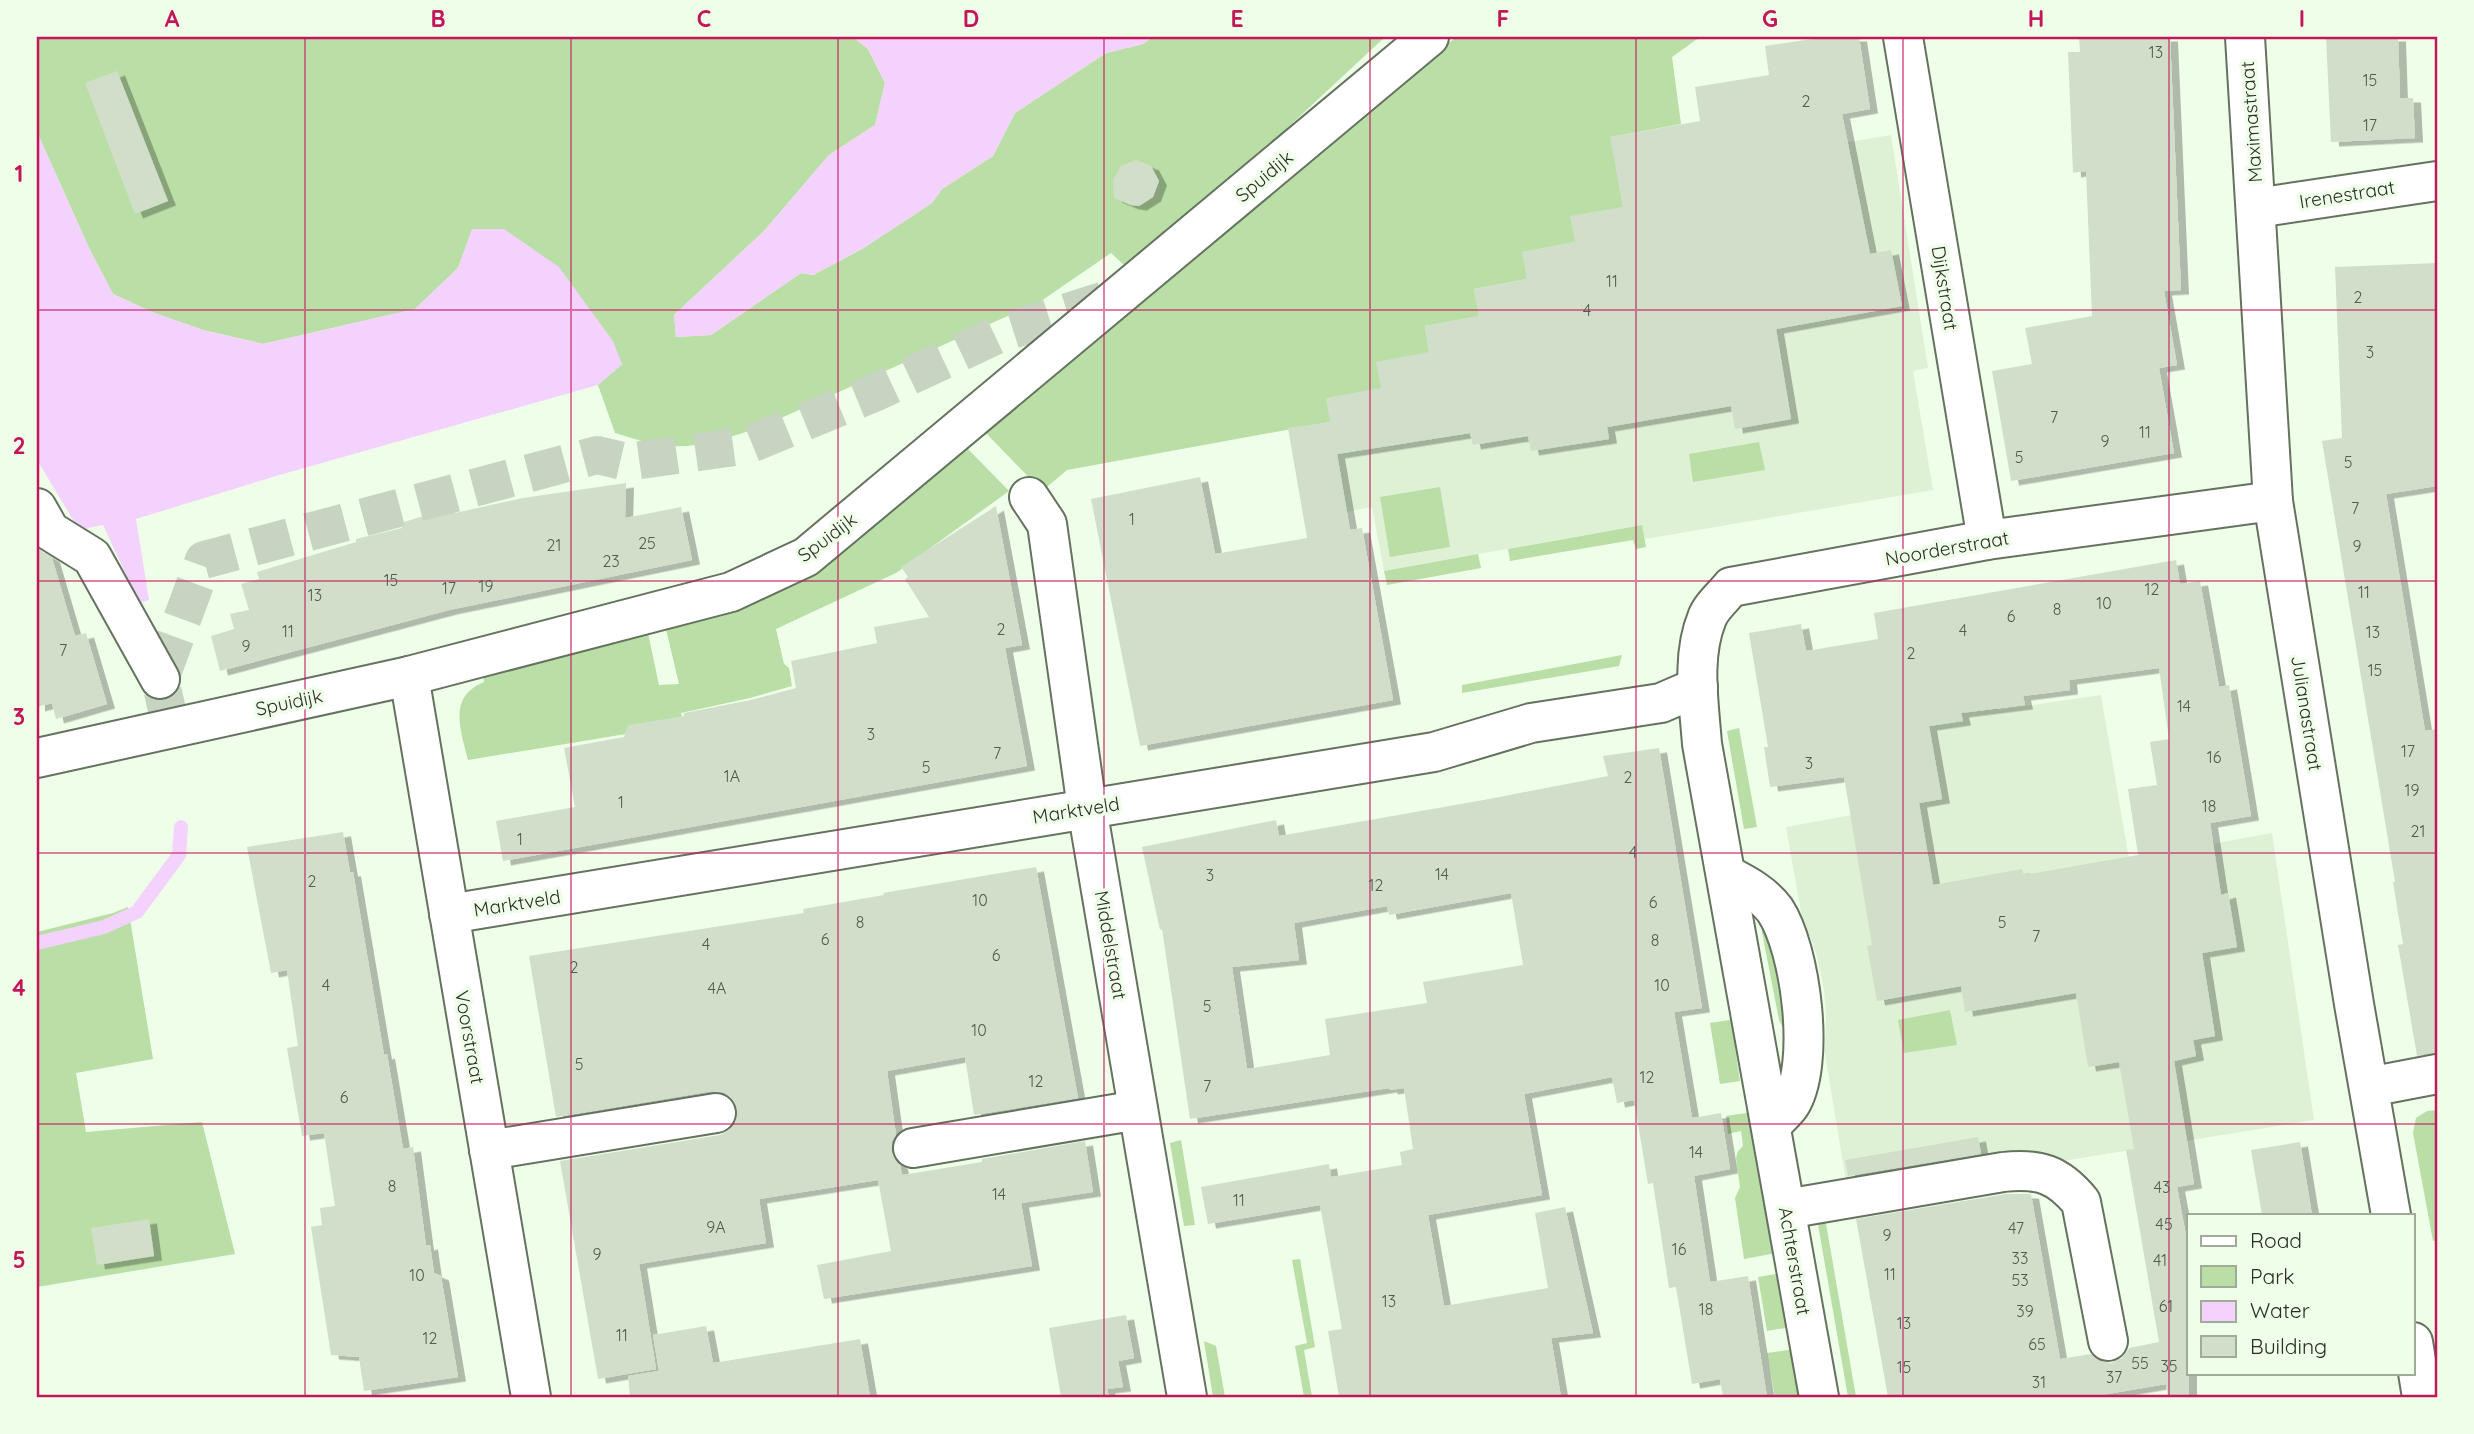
<svg xmlns="http://www.w3.org/2000/svg" width="2474" height="1434" font-family="Quicksand,sans-serif">
  <defs>
    <filter id="shadow"><feDropShadow dx="8" dy="4.5" stdDeviation="0" flood-color="#0004"/></filter>
  </defs>
  <rect width="100%" height="100%" fill="#effee8"/>
  <g fill="#def1d5">
    <polygon points="1891,135 1928,368 1913,371 1933,490 1645,539 1641,525 1384,571 1372,507 1346,512 1326,398 1429,352 1425,326 1474,289 1527,279 1522,252 1610,137 1689,169"/>
    <polygon points="2101,695 2129,859 2272,833 2314,1120 2045,1164 2043,1152 1847,1187 1825,1054 1826,1016 1824,990 1817,956 1801,912 1786,827 1918,803 1903,717 1996,700 1998,710"/>
  </g>
  <g fill="#b9dea6">
    <path d="M37,37H853L868,49L885,83L875,125L829,155L764,231L674,315L676,337L711,335L801,273L813,275L862,249L932,203L942,189L993,156L1015,113L1106,53L1143,44L1153,37H1385L1240,172L1125,266L1111,253L1041,301L770,423C734,436 697,451 658,445C644,442 629,437 615,433L598,385L622,364L472,230L458,268L415,309L263,344L203,330L152,312L113,294L89,248L37,132Z"/>
    <polygon points="1456,37 1700,37 1672,57 1681,124 1611,137 1623,207 1575,242 1523,252 1527,279 1474,289 1479,316 1425,326 1429,352 1381,388 1330,422 1067,470 1042,491 986,433"/>
    <polygon points="1759,442 1765,470 1693,482 1689,454"/>
    <path d="M967,448L1009,491L896,573L776,629L784,664L789,668L792,686L750,698L681,713L683,721L662,728L468,760C461,731 447,697 484,682L483,673L648,633L659,685L679,684L666,629L714,613L835,553L903,503Z"/>
    <polygon points="1440,487 1450,547 1390,557 1380,497"/>
    <polygon points="1642,525 1646,547 1636,549 1633,540 1510,561 1508,549"/>
    <polygon points="1478,554 1481,568 1387,585 1384,571"/>
    <polygon points="1622,655 1619,666 1462,693 1462,685"/>
    <polygon points="1739,728 1757,827 1744,829 1727,731"/>
    <polygon points="128,907 153,1059 76,1073 86,1132 202,1122 235,1254 37,1287 37,932 113,913"/>
    <polygon points="1764,927 1780,958 1784,1030 1779,1020 1762,932"/>
    <polygon points="1950,1010 1957,1045 1904,1053 1898,1020"/>
    <polygon points="1736,1019 1740,1046 1735,1047 1740,1081 1720,1084 1710,1023"/>
    <polygon points="2437,1110 2437,1240 2433,1241 2413,1133 2416,1118 2427,1111"/>
    <polygon points="1753,1112 1776,1253 1744,1259 1735,1198 1740,1187 1736,1158 1738,1151 1743,1146 1741,1131 1728,1134 1726,1116"/>
    <polygon points="1181,1140 1195,1225 1184,1226 1170,1143"/>
    <polygon points="1824,1212 1856,1397 1848,1397 1816,1213"/>
    <polygon points="1300,1259 1315,1347 1304,1350 1312,1397 1304,1397 1295,1346 1307,1343 1292,1260"/>
    <polygon points="1776,1274 1779,1291 1784,1291 1791,1327 1767,1331 1758,1277"/>
    <polygon points="1204,1341 1216,1346 1225,1397 1213,1397"/>
    <polygon points="1795,1349 1804,1397 1775,1397 1767,1353"/>
  </g>
  <g fill="#f4d2fe">
    <polygon points="853,37 1153,37 1143,44 1106,53 1015,113 993,156 942,189 932,203 862,249 813,275 801,273 711,335 676,337 674,315 764,231 829,155 875,125 885,83 868,49"/>
    <polygon points="37,132 89,248 113,294 152,312 203,330 263,344 415,309 458,268 472,229 504,229 559,267 613,341 622,364 598,385 276,476 136,519 149,600 139,603 103,525 79,530 37,460"/>
  </g>
  <g fill="none" stroke-linecap="round" stroke-linejoin="round">
    <polyline stroke="#f4d2fe" stroke-width="14" points="37,943 104,927 137,912 179,855 181,827"/>
  </g>
  <g fill="#d1dfca" fill-rule="evenodd" filter="url(#shadow)">
    <polygon points="1825,37 1859,37 1870,109 1842,114 1870,254 1891,250 1902,306 1776,329 1791,419 1735,429 1731,406 1607,427 1609,439 1531,451 1528,436 1473,445 1470,433 1337,454 1350,530 1362,528 1393,700 1140,746 1091,499 1200,477 1215,554 1307,538 1288,428 1330,422 1326,398 1381,388 1376,362 1429,352 1425,326 1479,316 1474,289 1527,279 1522,252 1575,242 1570,216 1623,207 1610,137 1700,121 1695,87 1769,75 1765,46"/>
    <polygon points="2079,37 2170,37 2181,290 2164,291 2177,365 2159,368 2174,453 2011,481 1992,371 2032,364 2025,328 2092,316 2086,171 2073,173 2068,52 2080,52"/>
    <polygon points="2326,37 2398,37 2400,98 2413,98 2415,138 2331,142"/>
    <polygon points="117,71 168,201 135,214 85,83"/>
    <polygon points="1136,160 1151,166 1159,181 1153,197 1139,206 1131,205 1114,198 1113,180 1121,166"/>
    <polygon points="2437,263 2437,486 2386,494 2425,731 2437,729 2437,1053 2417,1056 2398,945 2403,944 2393,882 2395,882 2322,441 2342,438 2335,267"/>
    <polygon points="626,483 625,518 681,507 692,560 449,610 220,671 211,636 234,629 230,614 249,610 241,584 259,579 257,572 356,542 356,539 402,528 401,523 426,515 454,509 455,513 523,498"/>
    <polygon points="996,506 1022,645 1005,648 1027,766 503,861 496,821 575,807 564,748 624,737 628,725 684,716 684,713 751,700 796,688 791,661 877,643 874,627 929,617 905,579 908,577 901,567"/>
    <polygon points="37,548 52,558 75,636 86,633 107,704 56,719 52,703 37,707"/>
    <path d="M2176,560L2180,584L2200,581L2219,687L2229,685L2251,816L2210,823L2221,895L2228,893L2237,947L2202,953L2215,1036L2193,1040L2196,1056L2174,1061L2194,1184L2177,1187L2189,1252V1397H2168L2166,1384L2090,1397H1888L1856,1219L2006,1194H2031L2060,1359L2091,1354L2100,1361L2111,1363L2122,1358L2129,1348L2159,1342L2126,1150L2134,1149L2119,1062L2088,1067L2076,993L1965,1012L1961,986L1877,1001L1867,946L1872,945L1844,777L1770,787L1764,747H1768L1749,633L1801,624L1806,651L1878,639L1874,613ZM2159,668L2169,739L2150,742L2157,785L2128,789L2138,855L2024,875L2022,869L1933,885L1919,803L1942,799L1929,726L1963,721L1961,713L2025,705L2023,696L2070,690L2069,680Z"/>
    <path d="M1659,748L1702,1008L1674,1012L1692,1118L1721,1113L1730,1169L1694,1176L1710,1282L1748,1276L1767,1397H1723L1720,1379L1692,1384L1676,1287L1669,1288L1653,1183L1648,1184L1634,1100L1617,1103L1612,1077L1524,1094L1542,1195L1428,1215L1444,1306L1548,1288L1535,1213L1565,1207L1593,1333L1551,1338L1561,1397H1339L1328,1331L1342,1329L1320,1205L1208,1224L1201,1187L1329,1164L1331,1177L1402,1165L1400,1152L1413,1149L1404,1088L1390,1090L1389,1088L1190,1119L1162,929L1160,930L1142,847L1276,820L1279,836L1489,799L1608,776L1603,756ZM1511,893L1523,965L1423,982L1427,1003L1325,1019L1330,1055L1247,1069L1232,967L1299,960L1294,923L1387,906L1389,915Z"/>
    <polygon points="343,832 350,872 353,872 384,1055 387,1054 403,1149 413,1147 426,1246 430,1245 434,1273 441,1276 458,1377 364,1391 359,1357 331,1355 311,1227 322,1225 320,1208 335,1206 324,1133 302,1136 287,1048 298,1046 287,970 271,973 247,847"/>
    <polygon points="1036,867 1078,1098 974,1115 965,1057 887,1071 896,1135 892,1141 891,1151 896,1161 900,1165 902,1175 982,1162 982,1159 1085,1141 1093,1192 1021,1203 1032,1266 824,1299 817,1265 891,1251 878,1180 759,1199 766,1243 639,1264 656,1369 598,1379 560,1161 720,1135 729,1130 736,1121 737,1109 732,1099 724,1093 712,1091 556,1117 529,956 804,913 803,909 884,895 883,893"/>
    <polygon points="1978,1137 1981,1154 1848,1176 1845,1160"/>
    <polygon points="2300,1142 2312,1215 2262,1215 2251,1150"/>
    <polygon points="149,1219 154,1256 97,1265 91,1228"/>
    <polygon points="1126,1315 1134,1358 1118,1361 1123,1387 1107,1389 1109,1397 1061,1397 1049,1328"/>
    <polygon points="706,1326 713,1363 860,1339 870,1397 630,1397 628,1376 659,1371 653,1335"/>
  </g>
  <g fill="none" stroke-linecap="round" stroke-linejoin="round">
    <polyline stroke="#c7d4c1" stroke-width="38" stroke-dasharray="38 19" stroke-linecap="butt" points="171,728 160,679 204,560 597,455 627,462 748,445 874,393 999,334 1121,295"/>
    <g stroke="#65725f" stroke-width="42">
      <g id="minor">
        <polyline points="1903,37 1987,540"/>
        <polyline points="2245,37 2273,501 2354,1004 2391,1215"/>
        <polyline points="2256,208 2437,181"/>
        <polyline points="1029,497 1047,524 1087,808 1187,1397"/>
        <polyline points="37,508 50,531 92,557 160,679"/>
        <polyline points="409,676 531,1397"/>
        <polyline points="37,758 409,676 731,592 806,557 1429,37"/>
        <path d="M1727,875C1746,885 1762,893 1775,910C1801,949 1816,1065 1790,1105C1785,1112 1777,1119 1771,1125"/>
        <polyline points="449,914 1434,752 1531,723 1661,703 1698,687"/>
        <polyline points="2369,1087 2437,1074"/>
        <polyline points="913,1148 1138,1110"/>
        <polyline points="489,1150 716,1113"/>
        <path d="M1786,1209L2003,1172C2039,1168 2058,1174 2081,1202L2108,1341"/>
        <polyline points="2413,1342 2422,1397"/>
        <path d="M1819,1397L1702,744C1699,703 1691,657 1707,618C1711,607 1723,597 1731,587L1987,540L2273,501"/>
      </g>
    </g>
    <use href="#minor" stroke="#fff" stroke-width="38"/>
  </g>
  <path fill="none" stroke="#c2185b" stroke-width="2" stroke-opacity="0.55" d="M305,37V1397M571,37V1397M838,37V1397M1104,37V1397M1370,37V1397M1636,37V1397M1903,37V1397M2169,37V1397M37,310H2437M37,581H2437M37,853H2437M37,1124H2437"/>
  <g text-anchor="middle" dominant-baseline="central" stroke-width="7" stroke-linejoin="round" paint-order="stroke">
    <g font-size="16" fill="#535a4f">
      <text x="2156" y="52">13</text>
      <text x="2370" y="80">15</text>
      <text x="1806" y="101">2</text>
      <text x="2370" y="125">17</text>
      <text x="1612" y="281">11</text>
      <text x="2358" y="297">2</text>
      <text x="1587" y="310">4</text>
      <text x="2370" y="352">3</text>
      <text x="2054" y="417">7</text>
      <text x="2145" y="432">11</text>
      <text x="2105" y="441">9</text>
      <text x="2019" y="457">5</text>
      <text x="2348" y="462">5</text>
      <text x="2355" y="508">7</text>
      <text x="1132" y="519">1</text>
      <text x="647" y="543">25</text>
      <text x="554" y="545">21</text>
      <text x="2357" y="546">9</text>
      <text x="611" y="561">23</text>
      <text x="391" y="580">15</text>
      <text x="486" y="586">19</text>
      <text x="449" y="588">17</text>
      <text x="2152" y="589">12</text>
      <text x="2364" y="592">11</text>
      <text x="315" y="595">13</text>
      <text x="2104" y="603">10</text>
      <text x="2057" y="609">8</text>
      <text x="2011" y="616">6</text>
      <text x="1001" y="629">2</text>
      <text x="1963" y="630">4</text>
      <text x="288" y="631">11</text>
      <text x="2373" y="632">13</text>
      <text x="246" y="646">9</text>
      <text x="63" y="650">7</text>
      <text x="1911" y="653">2</text>
      <text x="2375" y="670">15</text>
      <text x="2184" y="706">14</text>
      <text x="871" y="734">3</text>
      <text x="2408" y="751">17</text>
      <text x="997" y="753">7</text>
      <text x="2214" y="757">16</text>
      <text x="1809" y="763">3</text>
      <text x="926" y="767">5</text>
      <text x="732" y="776">1A</text>
      <text x="1628" y="777">2</text>
      <text x="2412" y="790">19</text>
      <text x="621" y="802">1</text>
      <text x="2209" y="806">18</text>
      <text x="2418" y="831">21</text>
      <text x="520" y="839">1</text>
      <text x="1633" y="852">4</text>
      <text x="1442" y="874">14</text>
      <text x="1210" y="875">3</text>
      <text x="312" y="881">2</text>
      <text x="1376" y="885">12</text>
      <text x="980" y="900">10</text>
      <text x="1653" y="902">6</text>
      <text x="860" y="922">8</text>
      <text x="2002" y="922">5</text>
      <text x="2036" y="936">7</text>
      <text x="825" y="939">6</text>
      <text x="1655" y="940">8</text>
      <text x="706" y="944">4</text>
      <text x="996" y="955">6</text>
      <text x="574" y="967">2</text>
      <text x="326" y="985">4</text>
      <text x="1662" y="985">10</text>
      <text x="717" y="988">4A</text>
      <text x="1207" y="1006">5</text>
      <text x="979" y="1030">10</text>
      <text x="579" y="1064">5</text>
      <text x="1647" y="1077">12</text>
      <text x="1036" y="1081">12</text>
      <text x="1207" y="1086">7</text>
      <text x="344" y="1097">6</text>
      <text x="1696" y="1152">14</text>
      <text x="392" y="1186">8</text>
      <text x="2162" y="1187">43</text>
      <text x="999" y="1194">14</text>
      <text x="1239" y="1200">11</text>
      <text x="2164" y="1224">45</text>
      <text x="716" y="1227">9A</text>
      <text x="2016" y="1228">47</text>
      <text x="1887" y="1235">9</text>
      <text x="1679" y="1249">16</text>
      <text x="597" y="1254">9</text>
      <text x="2020" y="1258">33</text>
      <text x="2160" y="1260">41</text>
      <text x="1890" y="1274">11</text>
      <text x="417" y="1275">10</text>
      <text x="2020" y="1280">53</text>
      <text x="1389" y="1301">13</text>
      <text x="2166" y="1306">61</text>
      <text x="1706" y="1309">18</text>
      <text x="2025" y="1311">39</text>
      <text x="1904" y="1323">13</text>
      <text x="622" y="1335">11</text>
      <text x="430" y="1338">12</text>
      <text x="2037" y="1344">65</text>
      <text x="2140" y="1363">55</text>
      <text x="2169" y="1366">35</text>
      <text x="1904" y="1367">15</text>
      <text x="2114" y="1377">37</text>
      <text x="2039" y="1382">31</text>
    </g>
    <g font-size="19" fill="#292e26" stroke="#effee8">
      <text transform="translate(2251 122) rotate(-94)">Maximastraat</text>
      <text transform="translate(1264 176) rotate(-40)">Spuidijk</text>
      <text transform="translate(2347 194) rotate(-9)">Irenestraat</text>
      <text transform="translate(1945 288) rotate(81)">Dijkstraat</text>
      <text transform="translate(827 537) rotate(-37)">Spuidijk</text>
      <text transform="translate(1947 548) rotate(-10)">Noorderstraat</text>
      <text transform="translate(289 702) rotate(-12)">Spuidijk</text>
      <text transform="translate(2307 713) rotate(81)">Julianastraat</text>
      <text transform="translate(1076 810) rotate(-9)">Marktveld</text>
      <text transform="translate(517 903) rotate(-9)">Marktveld</text>
      <text transform="translate(1111 945) rotate(80)">Middelstraat</text>
      <text transform="translate(470 1037) rotate(80)">Voorstraat</text>
      <text transform="translate(1795 1261) rotate(80)">Achterstraat</text>
    </g>
  </g>
  <rect width="2474" height="1434" fill="none" stroke="#effee8" stroke-width="77"/>
  <rect x="2187" y="1214" width="228" height="161" fill="#effee8" stroke="#a0ab9a" stroke-width="2"/>
  <rect x="2201" y="1236" width="35" height="10" fill="#ffffff" stroke="#a0ab9a" stroke-width="2"/>
  <text x="2250" y="1248" font-size="21" fill="#292e26">Road</text>
  <rect x="2201" y="1266" width="35" height="21" fill="#b9dea6" stroke="#a0ab9a" stroke-width="2"/>
  <text x="2250" y="1284" font-size="21" fill="#292e26">Park</text>
  <rect x="2201" y="1301" width="35" height="21" fill="#f4d2fe" stroke="#a0ab9a" stroke-width="2"/>
  <text x="2250" y="1318" font-size="21" fill="#292e26">Water</text>
  <rect x="2201" y="1336" width="35" height="21" fill="#d1dfca" stroke="#a0ab9a" stroke-width="2"/>
  <text x="2250" y="1354" font-size="21" fill="#292e26">Building</text>
  <rect x="38" y="38" width="2398" height="1358" fill="none" stroke="#c2185b" stroke-width="2.5"/>
  <g font-size="23" text-anchor="middle" font-weight="bold" fill="#c2185b">
    <text x="172" y="27">A</text>
    <text x="438" y="27">B</text>
    <text x="704" y="27">C</text>
    <text x="971" y="27">D</text>
    <text x="1237" y="27">E</text>
    <text x="1503" y="27">F</text>
    <text x="1770" y="27">G</text>
    <text x="2036" y="27">H</text>
    <text x="2302" y="27">I</text>
    <text x="19" y="182">1</text>
    <text x="19" y="454">2</text>
    <text x="19" y="725">3</text>
    <text x="19" y="996">4</text>
    <text x="19" y="1268">5</text>
  </g>
</svg>
